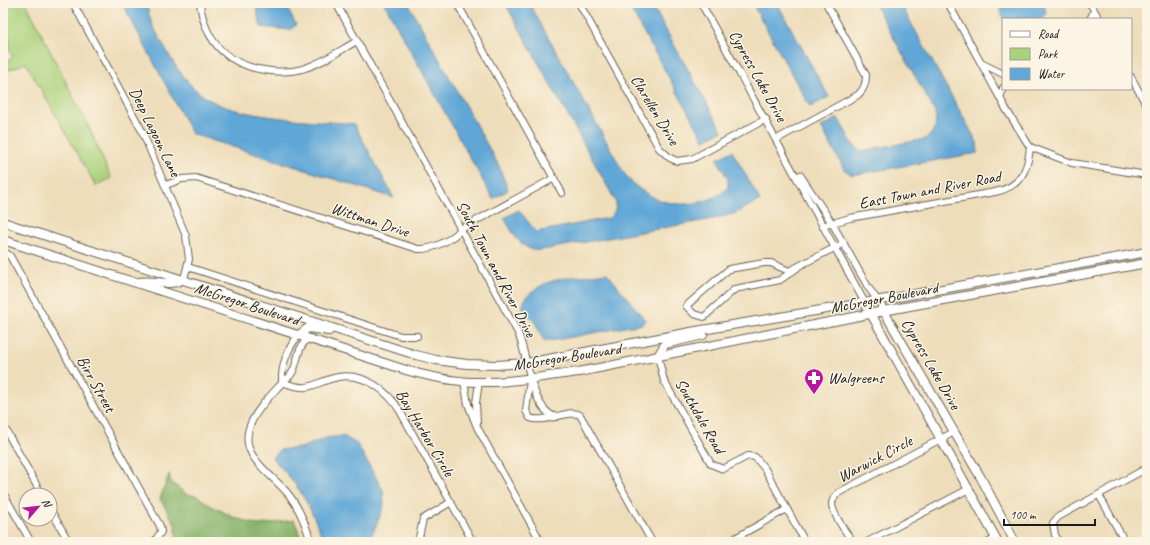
<svg xmlns="http://www.w3.org/2000/svg" width="1150" height="545" font-family="Caveat,sans-serif">
  <rect width="100%" height="100%" fill="#fcf5e5"/>
  <filter id="ink" filterUnits="userSpaceOnUse"><feTurbulence type="fractalNoise" baseFrequency=".025" numOctaves="2"/><feDisplacementMap in="SourceGraphic" scale="8" xChannelSelector="R" yChannelSelector="G"/><feConvolveMatrix kernelMatrix="1 2 1 2 8 2 1 2 1" color-interpolation-filters="sRGB"/></filter>
  <filter id="wash" filterUnits="userSpaceOnUse"><feTurbulence type="fractalNoise" baseFrequency=".012" numOctaves="4" result="noise"/><feDisplacementMap in="SourceGraphic" scale="16" xChannelSelector="R" yChannelSelector="G"/><feGaussianBlur stdDeviation="0.9" result="paint"/><feColorMatrix in="noise" values="0 0 0 0 0 0 0 0 0 0 0 0 0 0 0 0 0 1.4 0 .05"/><feComposite in="paint" operator="in"/></filter>
  <g filter="url(#wash)">
    <rect width="100%" height="100%" fill="#eeddba"/>
    <polygon fill="#aad27c" stroke="#63774c" points="3,3 26,3 91,132 111,178 96,186 26,63 8,70 3,68 3,63 5,63 13,57 9,49 10,39 3,22"/>
    <polygon fill="#87b46c" stroke="#526844" points="169,474 171,482 186,494 197,496 210,505 235,518 259,525 294,520 303,542 177,542 175,524 160,499"/>
    <g fill="#61a7d7" stroke="#3e627a">
      <path d="M122,3H147C148,20 157,33 165,48C176,68 189,88 210,100C242,119 315,120 354,124L394,198L192,134Z"/>
      <polygon points="255,3 285,3 296,25 290,30 261,27"/>
      <polygon points="384,3 408,3 499,166 508,190 493,199"/>
      <path d="M505,3H529L624,173C643,199 676,211 707,200C714,197 723,194 728,187V179L717,159L732,151L760,200L736,213L718,218L542,250C522,253 513,233 504,218L519,210L536,232L609,218C615,213 617,207 615,200Z"/>
      <polygon points="627,3 651,3 722,131 704,140"/>
      <polygon points="752,3 777,3 829,97 810,107"/>
      <path d="M874,3H900L977,142L978,153L852,175L844,169L821,127L838,118L854,146L861,151L925,139C936,132 938,122 934,110Z"/>
      <polygon points="998,3 1044,3 1046,14 1043,19 1004,19"/>
      <path d="M607,273L646,321L642,324L545,342C541,337 540,332 537,326C534,319 526,315 523,309C522,305 524,301 526,298C544,275 580,277 607,273Z"/>
      <path d="M343,436L357,444L383,490L384,506L369,542H324C310,505 300,486 272,458L279,450L301,448L326,438Z"/>
    </g>
  </g>
  <g filter="url(#ink)">
    <g fill="none" stroke-linecap="round" stroke-linejoin="round">
      <g stroke="#666053" stroke-width="8">
        <g id="minor">
          <polyline points="73,3 142,131 186,236 189,259 184,279"/>
          <path d="M200,3C205,44 230,67 271,71C281,72 292,72 302,69C321,64 339,51 357,41"/>
          <path d="M336,3L517,331C528,353 530,410 556,417"/>
          <polyline points="457,3 562,193"/>
          <polyline points="579,3 659,148 670,158 677,161 692,159 766,119"/>
          <polyline points="701,3 865,303"/>
          <polyline points="948,3 1006,109 1030,147 1072,163 1147,175"/>
          <polyline points="1090,3 1099,19"/>
          <polyline points="1090,19 1094,11"/>
          <polyline points="981,63 1003,74"/>
          <polyline points="1131,77 1147,106"/>
          <polyline points="1000,98 1003,88"/>
          <path d="M777,139L858,95C864,89 866,84 866,75L826,3"/>
          <polyline points="800,175 832,223 868,287 878,301"/>
          <path d="M166,185L182,179L196,178L418,249C432,250 452,240 461,229L554,178"/>
          <path d="M822,226L850,218L995,192C1020,187 1028,171 1030,147"/>
          <polyline points="3,251 10,256 160,526 161,532 154,542"/>
          <polyline points="188,267 385,331 401,336 417,336"/>
          <polyline points="797,268 780,280 735,289 704,317 694,314 686,306 729,269 764,263 771,263 789,271 844,243"/>
          <path d="M308,338C295,350 299,365 290,376C287,379 283,381 281,384C270,396 258,408 251,423C236,456 272,473 289,495C300,509 306,525 311,542"/>
          <polyline points="658,356 664,381 711,464 723,469 748,456 755,457 765,469 805,542"/>
          <path d="M530,380L526,411L530,418C546,424 570,408 580,415L652,542"/>
          <polyline points="464,381 468,404 477,427 541,542"/>
          <path d="M282,382C313,394 312,382 338,377C364,372 388,391 400,411L473,542"/>
          <path d="M282,382C281,366 288,347 299,335"/>
          <polyline points="477,423 476,403 479,382"/>
          <polyline points="3,425 42,495"/>
          <polyline points="3,493 31,542"/>
          <polyline points="1099,495 1125,542"/>
          <polyline points="50,509 69,542"/>
          <polyline points="418,542 423,519 451,502"/>
          <polyline points="728,542 787,509"/>
          <path d="M855,542C848,538 832,512 832,504C832,499 835,496 838,493L954,432"/>
          <polyline points="867,542 969,489"/>
          <polyline points="989,542 996,538"/>
          <polyline points="1059,542 1055,535 1053,523 1058,517 1147,468"/>
        </g>
      </g>
      <g stroke="#666053" stroke-width="10">
        <g id="major">
          <polyline points="3,222 416,355 436,360 467,364 496,365 527,363 696,331 887,299 1147,252"/>
          <path d="M3,240L409,371C431,377 455,382 478,382C511,383 546,376 579,372L899,308L1147,263"/>
          <path d="M139,282C157,279 167,288 184,279"/>
          <polyline points="865,303 998,542"/>
          <polyline points="882,308 981,478 1015,542"/>
          <polyline points="299,335 308,328 329,331"/>
          <polyline points="658,356 665,344 703,335"/>
        </g>
      </g>
      <use href="#minor" stroke="#fff" stroke-width="6"/>
      <use href="#major" stroke="#fff" stroke-width="8"/>
    </g>
  </g>
  <defs>
    <g id="pharmacy-pin" transform="scale(1)"><path d="M0 17L-7.5 6A9.5 9.5 0 1 1 7.5 6Z" fill="#b5179e" stroke="#fcf5e5"/><path d="M-2-6h4v4h4v4h-4v4h-4v-4h-4v-4h4Z" fill="#fff"/></g>
  </defs>
  <g fill-rule="evenodd">
    <use href="#pharmacy-pin" x="814" y="378"/>
  </g>
  <g text-anchor="middle" dominant-baseline="central" stroke-width="3" stroke-linejoin="round" paint-order="stroke">
    <g font-size="16" fill="#1c1c1c" stroke="#fcf5e5">
      <text transform="translate(758 76) rotate(61)">Cypress Lake Drive</text>
      <text transform="translate(655 110) rotate(59)">Clarellen Drive</text>
      <text transform="translate(155 132) rotate(64)">Deep Lagoon Lane</text>
      <text transform="translate(930 190) rotate(-11)">East Town and River Road</text>
      <text transform="translate(370 220) rotate(18)">Wittman Drive</text>
      <text transform="translate(496 269) rotate(62)">South Town and River Drive</text>
      <text transform="translate(884 298) rotate(-11)">McGregor Boulevard</text>
      <text transform="translate(247 304) rotate(18)">McGregor Boulevard</text>
      <text transform="translate(567 357) rotate(-9)">McGregor Boulevard</text>
      <text transform="translate(931 364) rotate(60)">Cypress Lake Drive</text>
      <text transform="translate(96 384) rotate(61)">Birr Street</text>
      <text transform="translate(700 416) rotate(60)">Southdale Road</text>
      <text transform="translate(425 433) rotate(59)">Bay Harbor Circle</text>
      <text transform="translate(875 459) rotate(-28)">Warwick Circle</text>
    </g>
    <g font-size="16" fill="#1c1c1c" stroke="#fcf5e5" text-anchor="start">
      <text x="828" y="378">Walgreens</text>
    </g>
  </g>
  <rect width="1150" height="545" fill="none" stroke="#fcf5e5" stroke-width="16"/>
  <rect x="1002" y="18" width="130" height="72" fill="#fcf5e5" stroke="#a29e95"/>
  <rect x="1010" y="31" width="20" height="6" fill="#ffffff" stroke="#a29e95"/>
  <text x="1038" y="38" font-size="12" fill="#1c1c1c">Road</text>
  <rect x="1010" y="48" width="20" height="12" fill="#aad27c" stroke="#a29e95"/>
  <text x="1038" y="58" font-size="12" fill="#1c1c1c">Park</text>
  <rect x="1010" y="68" width="20" height="12" fill="#61a7d7" stroke="#a29e95"/>
  <text x="1038" y="78" font-size="12" fill="#1c1c1c">Water</text>
  <g transform="translate(38 507) rotate(62)"><circle r="19" fill="#fcf5e5" stroke="#a29e95"/>
  <path d="M0-3L7 15L0 10L-7 15Z" fill="#b5179e"/>
  <text y="-6" font-size="11" font-weight="bold" text-anchor="middle" fill="#1c1c1c">N</text>
  </g>
  <path d="M1004 519v6h91v-6" fill="none" stroke="#1c1c1c" stroke-width="2"/>
  <text x="1010" y="519" font-size="12" fill="#1c1c1c" stroke="#fcf5e5" stroke-width="3" paint-order="stroke">100 m</text>
</svg>
